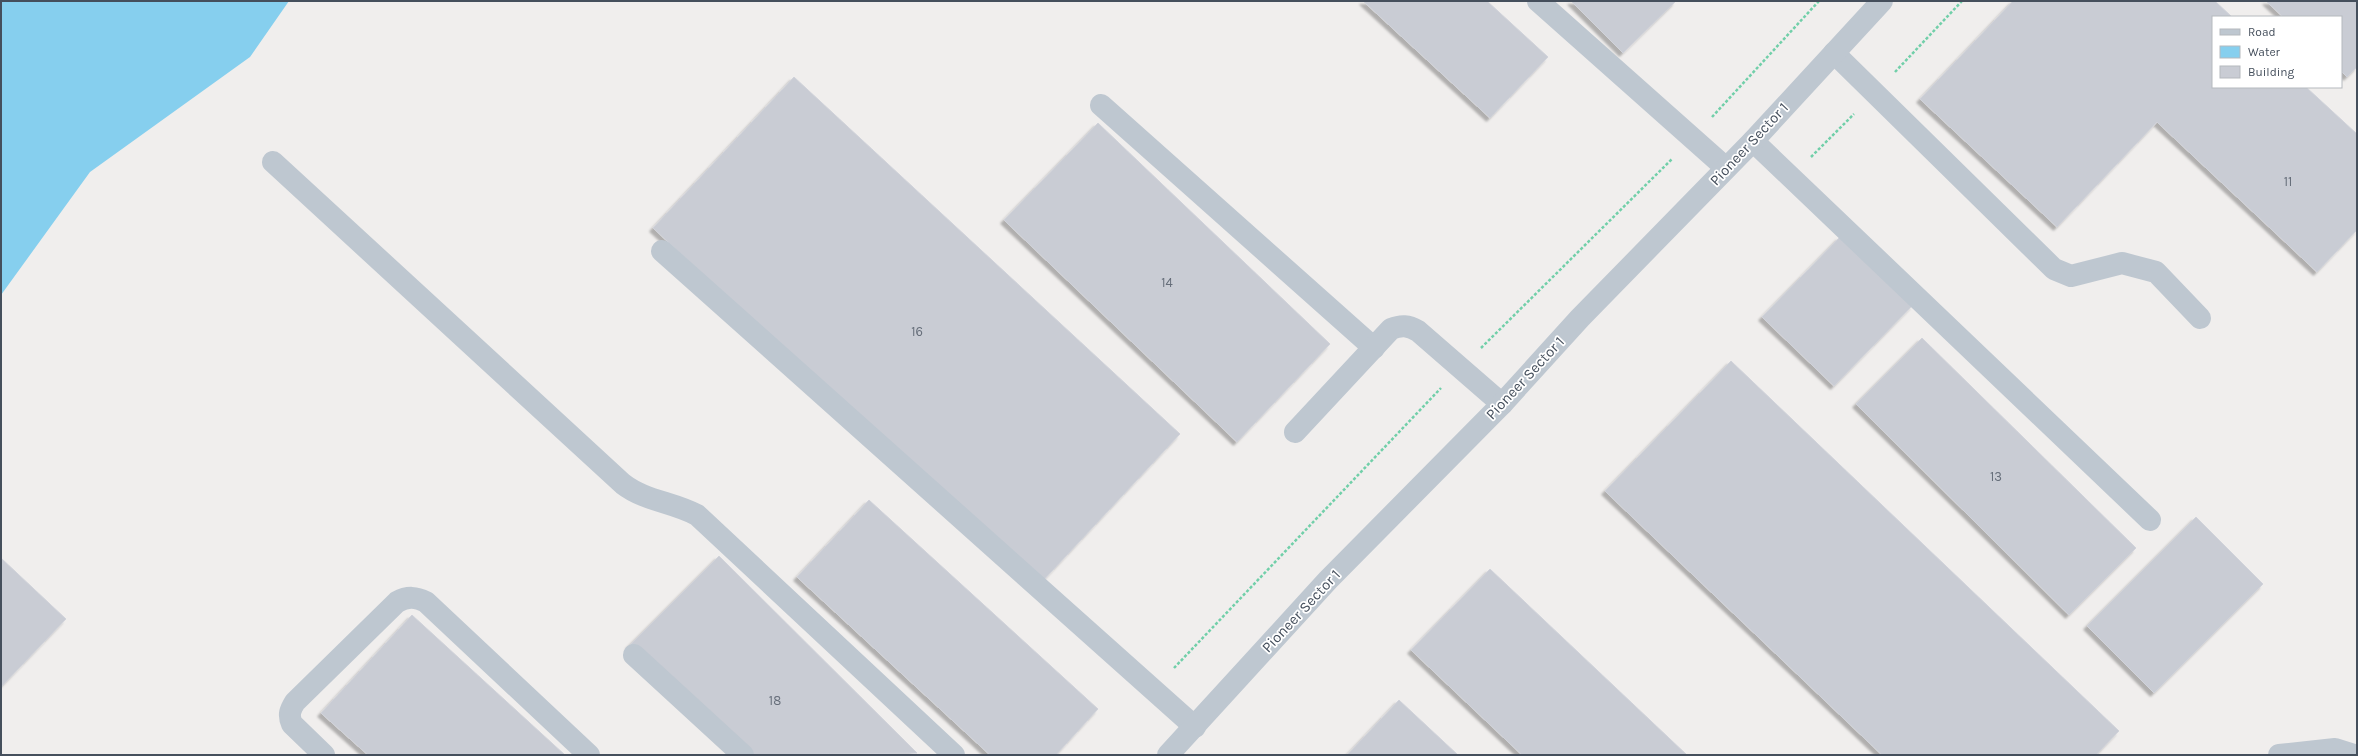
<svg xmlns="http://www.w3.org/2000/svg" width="2358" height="756" font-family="Karla,sans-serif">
  <defs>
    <filter id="shadow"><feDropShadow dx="-3.5" dy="3.5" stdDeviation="1" flood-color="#0004"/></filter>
  </defs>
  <rect width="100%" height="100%" fill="#f0eeed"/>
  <polygon fill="#86cfee" points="1,1 289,1 250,57 90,172 1,295"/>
  <g fill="#c9ccd4" stroke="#d1d3da" filter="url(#shadow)">
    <polygon points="1363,1 1487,1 1548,57 1490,118"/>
    <polygon points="1571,1 1676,1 1623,53"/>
    <polygon points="2013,1 2215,1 2232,17 2213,17 2213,87 2306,87 2357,134 2357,230 2317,272 2157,122 2057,227 1920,99"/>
    <polygon points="2266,1 2357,1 2357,67 2347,77 2341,71 2341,17 2283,17"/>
    <polygon points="794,77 1180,434 1039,585 653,228"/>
    <polygon points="1098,123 1330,344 1237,442 1004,220"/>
    <polygon points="1840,237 1913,305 1834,386 1762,317"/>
    <polygon points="1922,338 2136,548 2069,615 1856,404"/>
    <polygon points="1731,361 2119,731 2096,755 1882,755 1605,491"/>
    <polygon points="869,500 1098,709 1056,755 990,755 797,577"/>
    <polygon points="2196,517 2263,584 2154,693 2087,626"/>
    <polygon points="719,556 917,753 748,755 629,646"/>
    <polygon points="1,558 66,619 1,687"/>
    <polygon points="1490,569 1687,755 1522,755 1411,650"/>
    <polygon points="412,615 565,755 368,755 321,713"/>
    <polygon points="1399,700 1458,755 1347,755"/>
  </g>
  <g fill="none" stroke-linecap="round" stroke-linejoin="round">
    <g stroke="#71cfa9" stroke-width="2.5" stroke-dasharray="3 2" stroke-linecap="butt">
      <polyline points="1895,72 1962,1"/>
      <polyline points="1712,117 1819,1"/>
      <polyline points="1811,157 1854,114"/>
      <polyline points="1481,348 1672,159"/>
      <polyline points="1174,668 1441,388"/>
    </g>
    <g stroke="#bec7d0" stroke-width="22">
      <polyline points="1538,1 1726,168"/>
      <polyline points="1834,53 2054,269 2071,276 2122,263 2156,272 2200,318"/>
      <polyline points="1101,105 1374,348"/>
      <polyline points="1753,141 2150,520"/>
      <path d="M273,162L623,484C645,501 673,502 697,515L954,755"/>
      <polyline points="662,251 1195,727"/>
      <path d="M1295,432L1391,329C1401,325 1408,325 1418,331L1502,404"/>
      <polyline points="634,655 743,755"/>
      <path d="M324,755L292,724C288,715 290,710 295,702L397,602C408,596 416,597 426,602L589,755"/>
      <polyline points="1168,755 1328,580 1502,404 1580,318 1753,141 1882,1"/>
      <polyline points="2279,755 2335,749 2354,755"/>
    </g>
  </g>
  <g text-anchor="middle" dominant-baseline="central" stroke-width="3.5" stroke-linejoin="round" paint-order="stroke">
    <g font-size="13" fill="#666e7a">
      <text x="2288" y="181">11</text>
      <text x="1167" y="282">14</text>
      <text x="917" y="331">16</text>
      <text x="1996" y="476">13</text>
      <text x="775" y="700">18</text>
    </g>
    <g font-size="15" fill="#454f5c" stroke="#fff">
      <text transform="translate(1749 144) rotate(-47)">Pioneer Sector 1</text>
      <text transform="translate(1525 378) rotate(-47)">Pioneer Sector 1</text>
      <text transform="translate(1301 611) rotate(-47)">Pioneer Sector 1</text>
    </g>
  </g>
  <rect width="2358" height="756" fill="none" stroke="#454f5c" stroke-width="4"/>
  <rect x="2212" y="16" width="130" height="72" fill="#ffffff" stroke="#b5b9be"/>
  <rect x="2220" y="29" width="20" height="6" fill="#bec7d0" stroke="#b5b9be"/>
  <text x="2248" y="36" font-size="12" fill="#454f5c">Road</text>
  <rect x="2220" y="46" width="20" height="12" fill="#86cfee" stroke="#b5b9be"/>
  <text x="2248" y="56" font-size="12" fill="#454f5c">Water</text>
  <rect x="2220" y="66" width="20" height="12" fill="#c9ccd4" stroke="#b5b9be"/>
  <text x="2248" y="76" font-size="12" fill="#454f5c">Building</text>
</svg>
